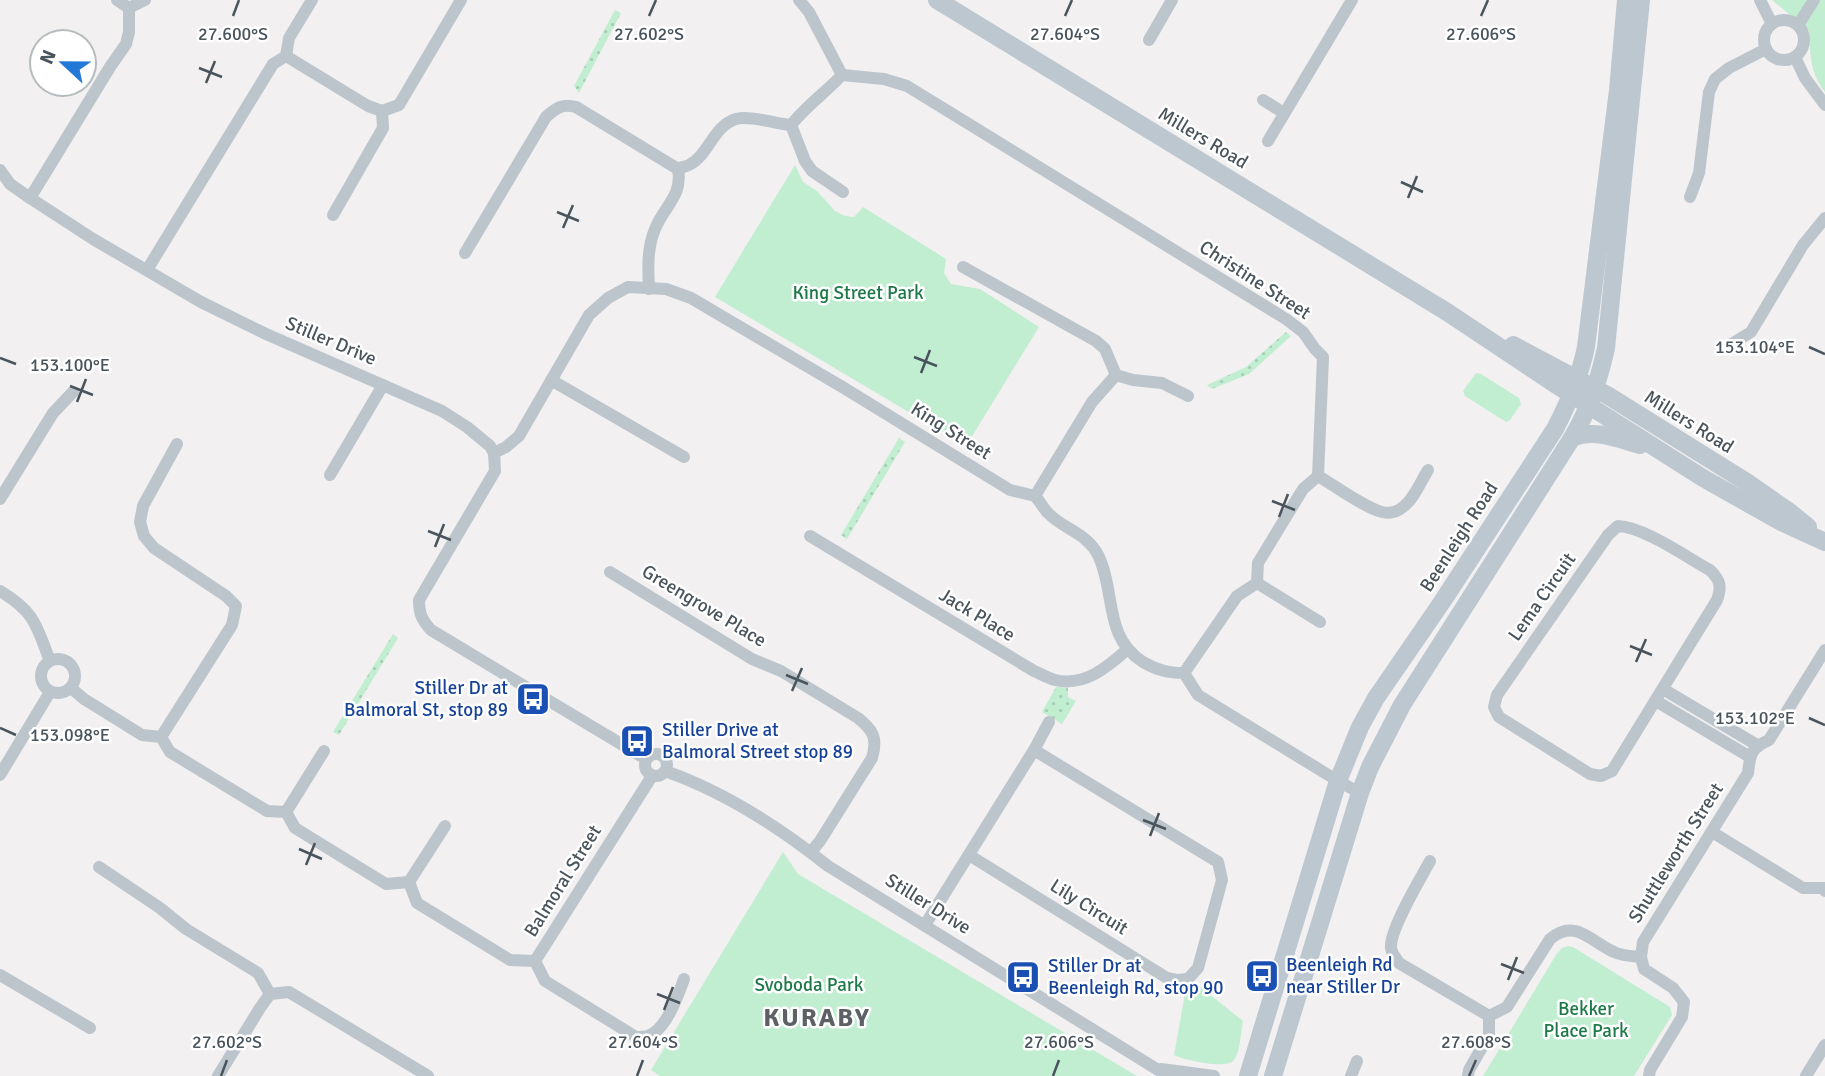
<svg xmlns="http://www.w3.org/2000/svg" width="1825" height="1076" font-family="Signika,sans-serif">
  <defs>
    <pattern id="grass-dots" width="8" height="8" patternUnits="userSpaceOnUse" patternTransform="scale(1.75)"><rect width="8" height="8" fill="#c1edd1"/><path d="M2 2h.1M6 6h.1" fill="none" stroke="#a7cdb6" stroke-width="1.8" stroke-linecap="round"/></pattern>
  </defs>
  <rect width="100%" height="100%" fill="#f2f0f0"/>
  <g fill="url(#grass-dots)">
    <polygon points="615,10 621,13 579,93 574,86"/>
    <polygon points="1286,332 1291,336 1249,374 1212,389 1207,385 1246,367"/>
    <polygon points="899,438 905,442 847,539 841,535"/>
    <polygon points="393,634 398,638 339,735 333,732"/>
    <polygon points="1056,687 1068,688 1068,697 1076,701 1062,724 1042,712"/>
  </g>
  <g fill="#c1edd1">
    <path d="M1772,0H1825V92C1810,73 1810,54 1809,31Z"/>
    <polygon points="795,165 803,182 817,191 835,211 845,216 854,217 863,207 946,259 944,273 951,284 980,289 1039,327 966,446 715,297"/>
    <polygon points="1476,373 1481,374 1519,398 1521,404 1510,420 1506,422 1465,396 1463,391"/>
    <polygon points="783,852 798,874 1137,1076 660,1076 651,1070"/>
    <polygon points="1568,946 1573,947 1670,1007 1672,1015 1634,1076 1483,1076 1556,955 1562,948"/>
    <path d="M1194,982L1243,1021C1241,1030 1240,1053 1234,1060C1226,1070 1185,1060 1174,1055L1186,988Z"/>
  </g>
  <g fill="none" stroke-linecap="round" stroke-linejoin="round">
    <g stroke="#bcc5cc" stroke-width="12">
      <polyline points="117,0 129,8"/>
      <polyline points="799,0 809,12 842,75"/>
      <polyline points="1760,0 1772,24"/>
      <circle cx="1784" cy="40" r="20"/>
      <polyline points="1798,25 1814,0"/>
      <polyline points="1149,40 1172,0"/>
      <polyline points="286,56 368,106 382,111 399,105 461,0"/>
      <polyline points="1795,57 1805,78 1825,105"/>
      <polyline points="842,75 884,79 907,86 1286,319 1303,332 1315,349 1323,357 1318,476 1303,489 1258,563 1257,583 1237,596 1184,673"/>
      <polyline points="1263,100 1284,113"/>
      <polyline points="791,125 805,161 812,171 843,192"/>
      <polyline points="1268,141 1352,0"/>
      <path d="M0,170L10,184L30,198L93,239L201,302L266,334L442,411L467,427L490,446L494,453L495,471L419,600C419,614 422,620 431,630L646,759"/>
      <polyline points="1690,197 1699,173 1709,92 1715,79 1729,68 1766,49"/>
      <polyline points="30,198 110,67 126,44 129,32 129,8 145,0"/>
      <polyline points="333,215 383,128 382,111"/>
      <path d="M465,253L546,117C556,108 563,103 576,107L678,169"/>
      <polyline points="963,267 1096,341 1105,349 1116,375"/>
      <polyline points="147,270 273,64 286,56 289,38 312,0"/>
      <path d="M649,289C648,268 647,248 655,229C664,206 683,196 678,169C681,167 685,167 689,165C709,155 713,126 736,119C750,115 776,124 791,125C806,106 826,92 842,75"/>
      <polyline points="1730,345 1751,332 1803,245 1825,218"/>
      <polyline points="551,380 684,457"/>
      <path d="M494,453L506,447L519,436L589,315L608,298L628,287L666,289L691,298L844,388L1010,490L1035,496C1040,501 1043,508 1048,513C1063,529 1087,533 1098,555C1116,591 1103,637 1143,662C1157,670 1168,673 1184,673L1198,695L1338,781L1360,793"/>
      <polyline points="330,475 383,385"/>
      <path d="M1318,476C1334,485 1365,508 1382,512C1390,514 1397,512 1403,507C1414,499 1421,481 1428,470"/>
      <polyline points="1035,496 1092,402 1116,375 1133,380 1162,383 1188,396"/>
      <polyline points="0,499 53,413 73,392"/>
      <path d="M1618,526C1644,527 1686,557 1710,570C1720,580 1722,586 1717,600L1612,771L1601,776L1590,774L1499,717L1494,707L1497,695L1608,535Z"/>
      <path d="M810,536L1034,671C1041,674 1048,678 1055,680C1085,687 1107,667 1128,649"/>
      <path d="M610,572L752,659L781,671L858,718C873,730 878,738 872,758L820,841L811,852"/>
      <polyline points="1257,583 1320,622"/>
      <path d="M0,591C35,612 36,625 50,661"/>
      <circle cx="58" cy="676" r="17"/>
      <polyline points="71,688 84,699 142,735 161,737 170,752 267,811 286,812 295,828 386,884 409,882 417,903 510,960 535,961 652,776"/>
      <polyline points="1663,689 1757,745"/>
      <polyline points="1656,701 1750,757"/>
      <polyline points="161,737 232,625 236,606 226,596 154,548 144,536 140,522 143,506 177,444"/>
      <circle cx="656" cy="765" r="11"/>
      <path d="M665,771C725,792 779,827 828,866L1168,1076"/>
      <polyline points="0,775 50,692"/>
      <polyline points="286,812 324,751"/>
      <polyline points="1712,832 1803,888 1824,888 1825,891"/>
      <polyline points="969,855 1167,978 1177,980 1188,979 1198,968 1222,880 1218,862 1034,750"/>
      <path d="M1430,861C1421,878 1389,930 1391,948C1392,954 1396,958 1399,963L1489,1016"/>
      <polyline points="99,867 160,908 186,929 258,973 270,994"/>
      <polyline points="409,882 445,826"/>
      <polyline points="925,925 1034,750 1049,722"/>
      <path d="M535,961L545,981L636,1037C640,1037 644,1037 648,1036C666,1030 678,996 684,979"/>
      <polyline points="0,975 90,1028"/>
      <polyline points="270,994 289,992 428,1076"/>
      <polyline points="1161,1069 1214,1076"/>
      <polyline points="218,1076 260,1008 270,994"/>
      <polyline points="1351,1076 1357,1061"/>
      <path d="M1468,1076L1469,1070L1489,1035V1016L1507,1007L1550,939C1575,918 1590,941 1614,952C1622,956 1631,956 1641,957"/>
      <path d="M1649,1076L1650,1070L1682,1017L1684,1002L1673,988L1644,969L1641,957L1643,942L1748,773C1750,754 1751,748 1769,740L1825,650"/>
      <polyline points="1806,1076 1825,1045"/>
    </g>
    <g stroke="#bdc7d0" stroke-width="18">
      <polyline points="937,0 1447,312 1558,386 1703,478 1781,522 1825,542"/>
      <polyline points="1513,345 1607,395 1748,483 1791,513 1808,527"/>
      <path d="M1572,438C1595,428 1618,439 1640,445"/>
      <path d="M1248,1076L1338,781L1360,727L1376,698L1442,602L1555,429C1569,402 1580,376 1586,347L1618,90L1626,0"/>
      <path d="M1273,1076L1360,793L1370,767L1402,705L1572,438C1589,410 1599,380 1606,348L1641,0"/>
    </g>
  </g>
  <path fill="none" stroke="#49545c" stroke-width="2.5" d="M233,16L239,0M649,16L656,0M1065,16L1072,0M1481,16L1488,0M199,68L222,77M206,83L215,61M1401,182L1423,192M1408,198L1417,176M557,212L579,221M563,228L573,205M1809,347L1825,354M914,357L937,366M0,358L16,364M921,373L930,350M70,386L93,395M77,402L86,379M1272,501L1295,510M1279,517L1288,494M428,531L451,540M435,547L444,524M1630,646L1652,655M1636,662L1646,639M786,675L808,684M792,691L802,668M1809,718L1825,725M0,728L16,735M1143,820L1166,829M1150,836L1159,813M299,849L322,859M306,865L315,843M1501,964L1524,973M1508,980L1517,957M657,994L680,1003M664,1010L673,987M221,1076L227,1060M637,1076L643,1060M1053,1076L1059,1060M1469,1076L1476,1060"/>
  <defs>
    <g id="bus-square" transform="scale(1.75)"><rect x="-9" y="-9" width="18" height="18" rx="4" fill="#1a4fb4" stroke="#fff"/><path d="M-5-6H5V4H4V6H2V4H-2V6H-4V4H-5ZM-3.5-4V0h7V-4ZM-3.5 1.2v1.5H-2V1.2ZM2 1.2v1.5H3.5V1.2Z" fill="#fff"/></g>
  </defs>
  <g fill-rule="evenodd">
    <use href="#bus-square" x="533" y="699"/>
    <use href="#bus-square" x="637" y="741"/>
    <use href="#bus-square" x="1262" y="976"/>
    <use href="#bus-square" x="1023" y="977"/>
  </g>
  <g text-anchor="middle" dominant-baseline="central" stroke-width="5" stroke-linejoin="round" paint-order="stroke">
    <g font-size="19" fill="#49545c" stroke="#fff">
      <text transform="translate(1203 138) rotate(31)">Millers Road</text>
      <text transform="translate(1255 280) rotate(33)">Christine Street</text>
      <text transform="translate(331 341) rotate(23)">Stiller Drive</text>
      <text transform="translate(1689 422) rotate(32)">Millers Road</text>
      <text transform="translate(951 431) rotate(32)">King Street</text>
      <text transform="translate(1459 537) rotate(-57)">Beenleigh Road</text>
      <text transform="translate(1542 597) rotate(-55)">Lema Circuit</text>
      <text transform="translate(704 606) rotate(31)">Greengrove Place</text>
      <text transform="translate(977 615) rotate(31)">Jack Place</text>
      <text transform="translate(1676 853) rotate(-58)">Shuttleworth Street</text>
      <text transform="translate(563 881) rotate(-58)">Balmoral Street</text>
      <text transform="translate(928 904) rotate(32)">Stiller Drive</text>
      <text transform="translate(1089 907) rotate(32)">Lily Circuit</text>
    </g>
    <g font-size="19" fill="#1d7a48" stroke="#fff">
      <text x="858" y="293">King Street Park</text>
      <text x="809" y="985">Svoboda Park</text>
      <text x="1586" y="1009">Bekker<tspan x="1586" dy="22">Place Park</tspan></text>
    </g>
    <g font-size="19" fill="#164399" stroke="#fff" text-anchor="start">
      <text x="508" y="688" text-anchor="end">Stiller Dr at<tspan x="508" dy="22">Balmoral St, stop 89</tspan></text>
      <text x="662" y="730">Stiller Drive at<tspan x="662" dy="22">Balmoral Street stop 89</tspan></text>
      <text x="1286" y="965">Beenleigh Rd<tspan x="1286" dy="22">near Stiller Dr</tspan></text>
      <text x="1048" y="966">Stiller Dr at<tspan x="1048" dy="22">Beenleigh Rd, stop 90</tspan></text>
    </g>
    <g font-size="26" font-weight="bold" letter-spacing="2" fill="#5d6064" stroke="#fff">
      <text x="817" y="1018">KURABY</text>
    </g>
  </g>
  <g font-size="18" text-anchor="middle" fill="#49545c" stroke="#fff" stroke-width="5" stroke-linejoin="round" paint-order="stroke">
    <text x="233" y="40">27.600°S</text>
    <text x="649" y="40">27.602°S</text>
    <text x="1065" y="40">27.604°S</text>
    <text x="1481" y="40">27.606°S</text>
    <text x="1755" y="353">153.104°E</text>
    <text x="70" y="371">153.100°E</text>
    <text x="1755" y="724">153.102°E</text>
    <text x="70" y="741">153.098°E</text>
    <text x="227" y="1048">27.602°S</text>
    <text x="643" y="1048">27.604°S</text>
    <text x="1059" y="1048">27.606°S</text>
    <text x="1476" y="1048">27.608°S</text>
  </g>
  <g transform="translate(63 63) rotate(292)"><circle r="33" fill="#ffffff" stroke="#b6bbbe" stroke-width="2"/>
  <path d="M0-5L12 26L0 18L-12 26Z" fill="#2479d8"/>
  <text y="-10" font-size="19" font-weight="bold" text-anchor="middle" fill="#49545c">N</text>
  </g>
</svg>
